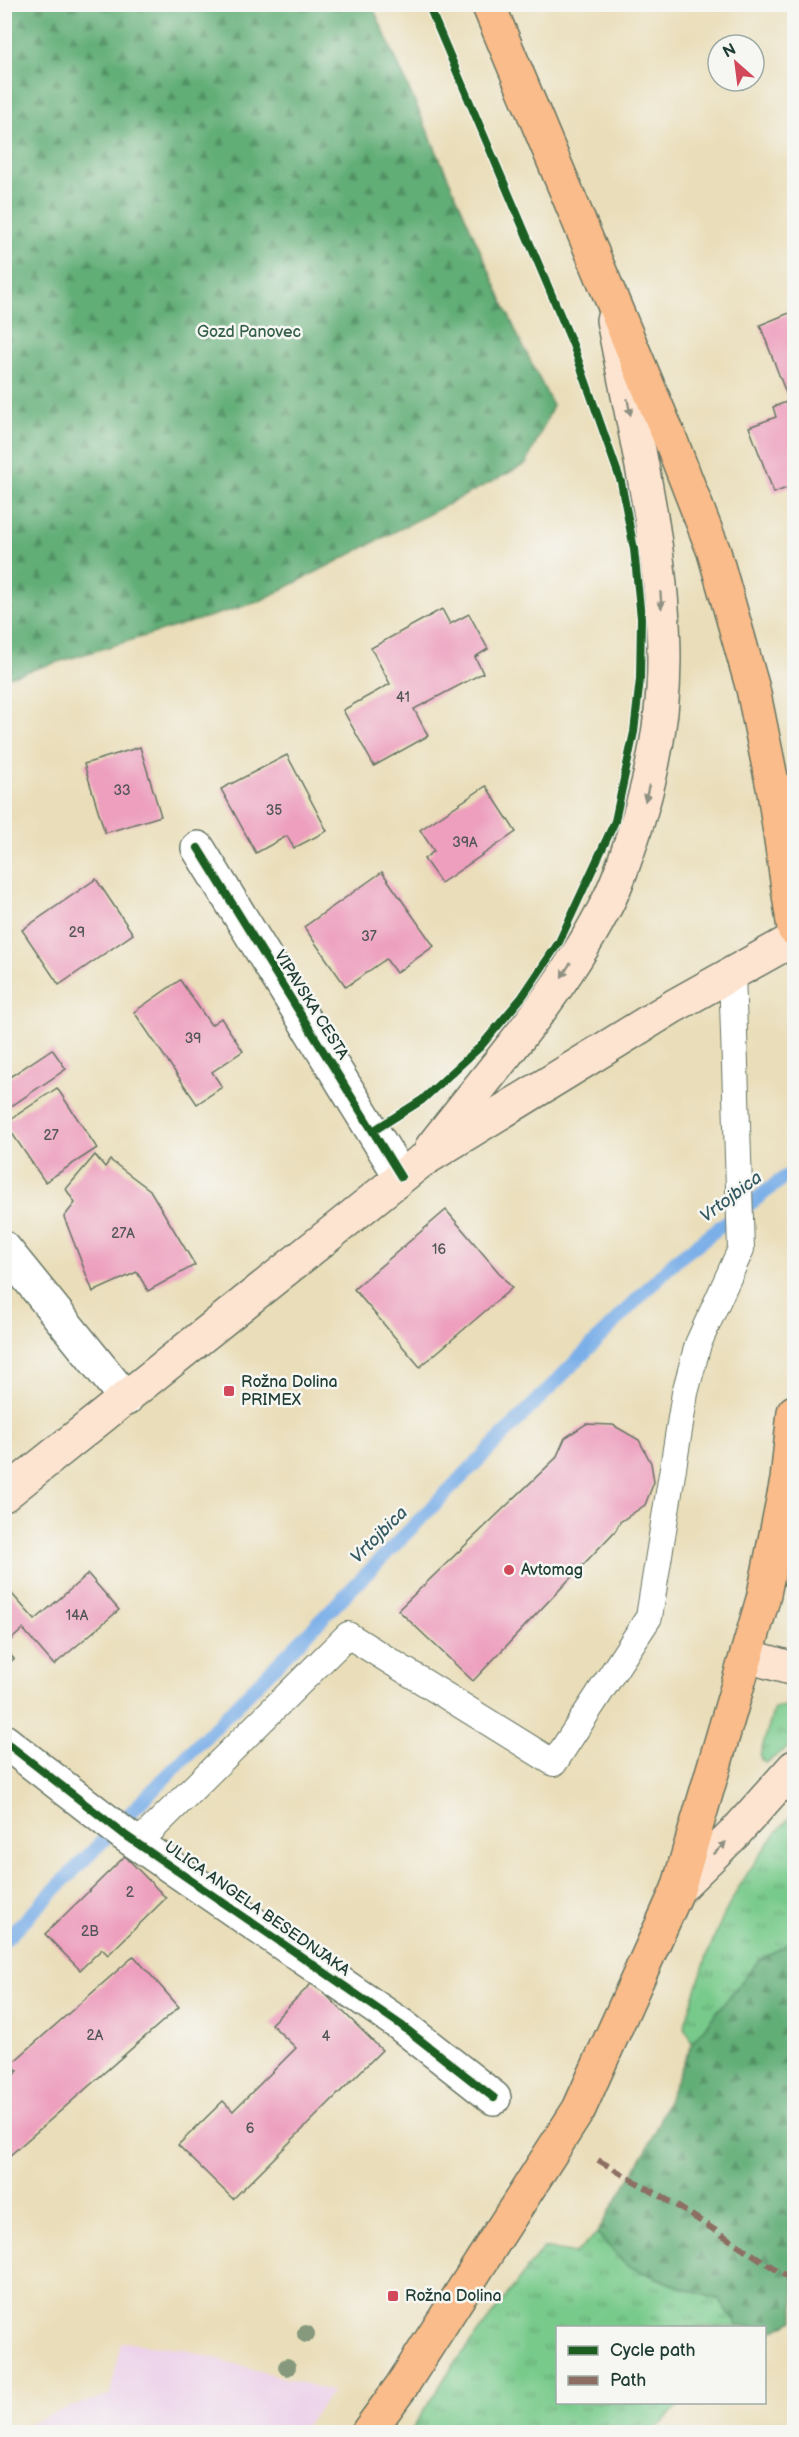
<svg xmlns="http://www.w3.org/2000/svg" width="799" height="2437" font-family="'Balsamiq Sans',sans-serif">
  <defs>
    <pattern id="grass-tufts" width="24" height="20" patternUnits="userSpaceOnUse" patternTransform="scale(1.5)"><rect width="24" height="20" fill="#78ca8b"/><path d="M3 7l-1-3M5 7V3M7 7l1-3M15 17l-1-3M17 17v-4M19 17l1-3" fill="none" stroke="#62a572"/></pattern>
    <pattern id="forest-firs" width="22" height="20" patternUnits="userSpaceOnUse" patternTransform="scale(1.5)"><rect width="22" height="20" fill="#62ae77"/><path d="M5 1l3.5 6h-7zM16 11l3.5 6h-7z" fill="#508f62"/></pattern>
  </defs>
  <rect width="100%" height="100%" fill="#f6f6f2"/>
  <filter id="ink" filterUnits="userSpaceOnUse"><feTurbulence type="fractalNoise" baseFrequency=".0167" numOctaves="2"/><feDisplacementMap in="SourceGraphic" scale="12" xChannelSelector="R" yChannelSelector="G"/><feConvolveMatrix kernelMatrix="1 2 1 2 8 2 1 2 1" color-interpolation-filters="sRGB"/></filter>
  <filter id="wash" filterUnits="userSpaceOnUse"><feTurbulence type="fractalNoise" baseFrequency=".008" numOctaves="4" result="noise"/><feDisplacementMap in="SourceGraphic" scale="24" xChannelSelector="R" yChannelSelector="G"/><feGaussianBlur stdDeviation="1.35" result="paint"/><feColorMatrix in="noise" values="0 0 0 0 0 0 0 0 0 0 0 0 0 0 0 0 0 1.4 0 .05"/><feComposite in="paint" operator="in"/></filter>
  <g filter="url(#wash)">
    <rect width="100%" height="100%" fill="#eadeba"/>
    <polygon fill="#ecd1ea" points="121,2342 179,2348 333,2392 299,2432 20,2432 26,2425 72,2406 110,2395"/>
    <g fill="url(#grass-tufts)" stroke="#4c8460" stroke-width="1.5">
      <polygon points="784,1706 794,1710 794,1743 766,1763 761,1760 760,1755 774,1708"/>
      <path d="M794,1812V1941L759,1960L692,2043L684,2027C693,2001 700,1974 710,1948C728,1898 759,1852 794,1812Z"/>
      <polygon points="597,2233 626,2265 674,2285 720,2300 738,2327 558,2328 558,2402 681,2403 653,2432 410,2432 450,2370 543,2248 575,2254"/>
    </g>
    <g fill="url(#forest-firs)" stroke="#407656" stroke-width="1.5">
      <polygon points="5,4 372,5 518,336 553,406 526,464 258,602 5,678"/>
      <polygon points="794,1941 794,2320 765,2335 764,2328 738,2327 720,2300 674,2285 626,2265 597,2233 648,2147 692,2043 759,1960"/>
    </g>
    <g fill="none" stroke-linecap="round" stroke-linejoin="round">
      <polyline stroke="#7aafe8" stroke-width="14" points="4,1941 674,1262 785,1177 794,1173"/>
    </g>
    <g id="blocks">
      <g fill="#ed9fbd">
        <polygon points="794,311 794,485 774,493 749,427 776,417 773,407 789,401 760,325"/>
        <polygon points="442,609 450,624 469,614 488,649 475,657 483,673 414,709 428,736 374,766 343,710 390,684 371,648"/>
        <polygon points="140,747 161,816 105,833 84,764"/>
        <polygon points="287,755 327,831 294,848 287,836 256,853 221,789"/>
        <polygon points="486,786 516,832 441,883 424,859 434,851 420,830"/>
        <polygon points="382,872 434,946 396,973 386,959 346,987 304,927"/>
        <polygon points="96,879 133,934 59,985 22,930"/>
        <polygon points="180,980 211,1025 221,1018 243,1051 212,1072 222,1087 197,1104 134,1012"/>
        <polygon points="52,1049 66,1069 4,1111 4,1081"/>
        <polygon points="57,1088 97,1148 45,1182 5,1123"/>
        <polygon points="95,1155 105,1167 110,1160 150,1190 195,1265 148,1291 137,1272 93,1292 64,1217 75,1203 66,1189"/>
        <polygon points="446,1210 512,1288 420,1367 354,1289"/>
        <polygon points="586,1424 613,1425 639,1440 651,1463 654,1482 645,1505 620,1522 616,1530 473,1681 398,1610 556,1458 565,1438"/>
        <polygon points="88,1574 119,1610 54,1665 23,1629 4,1646 4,1585 35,1620"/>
        <polygon points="4,1648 14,1659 4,1667"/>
        <polygon points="125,1856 166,1898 108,1955 102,1949 80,1970 45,1934"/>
        <polygon points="134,1956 179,2007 8,2157 4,2154 4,2083 18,2071 11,2064"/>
        <polygon points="313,1982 382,2050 233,2199 178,2145 223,2101 233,2111 296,2048 271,2024"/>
      </g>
    </g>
  </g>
  <g filter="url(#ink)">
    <use href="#blocks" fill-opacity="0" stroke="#667563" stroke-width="1.5"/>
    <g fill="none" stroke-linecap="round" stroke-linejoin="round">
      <g stroke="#667563" stroke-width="28">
        <polyline id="service" points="138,1843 348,1635 554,1763 649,1617 685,1393 698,1344 741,1249 732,972"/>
      </g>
      <g stroke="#667563" stroke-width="36">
        <g id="minor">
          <polyline points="198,848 401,1177"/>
          <polyline points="4,1248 126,1399"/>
          <polyline points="4,1741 125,1835 401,2025 494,2098"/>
        </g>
      </g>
      <g stroke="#667563" stroke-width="36">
        <g id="secondary">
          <path d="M432,1147C491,1071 557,998 602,913C615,890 623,866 631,842C651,783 664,722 664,660C664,546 634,432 613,320"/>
          <polyline points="4,1495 420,1162 674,1006 794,939"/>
          <polyline points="747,1656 794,1669"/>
          <polyline points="678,1889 735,1833 794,1767"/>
        </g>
      </g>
      <g stroke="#667563" stroke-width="36">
        <g id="primary">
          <polyline points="488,4 671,441 714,552 753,689 774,792 794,929"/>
          <polyline points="368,2432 401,2387 579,2109 678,1889 763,1599 787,1480 794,1412"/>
        </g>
      </g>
      <use href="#service" stroke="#fff" stroke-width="26"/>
      <use href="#minor" stroke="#fff" stroke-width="33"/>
      <use href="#secondary" stroke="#fde4d0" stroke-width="33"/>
      <use href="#primary" stroke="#f9bc8a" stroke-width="33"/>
      <polyline stroke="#8d6e63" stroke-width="6" stroke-dasharray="12 6" stroke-linecap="butt" points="598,2160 674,2204 794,2281"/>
      <g stroke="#f6f6f2" stroke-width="11">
        <g id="cycleway">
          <polyline points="198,848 401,1177"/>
          <polyline points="373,1131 422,1100 481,1046 522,997 559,942 615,821 634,732 640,679 641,618 634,549 621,482 573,345 428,4"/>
          <polyline points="4,1741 125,1835 401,2025 494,2098"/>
        </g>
      </g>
      <use href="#cycleway" stroke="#1b5e20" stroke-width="8"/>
    </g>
    <g fill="#86997c">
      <circle cx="306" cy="2334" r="9"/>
      <circle cx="287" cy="2367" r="9"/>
    </g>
    <defs><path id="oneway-solid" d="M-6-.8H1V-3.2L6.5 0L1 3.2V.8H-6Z" transform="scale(1.5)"/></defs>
    <g fill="#8e9082">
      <use href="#oneway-solid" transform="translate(629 407) rotate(79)"/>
      <use href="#oneway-solid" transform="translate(661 600) rotate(86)"/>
      <use href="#oneway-solid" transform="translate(647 793) rotate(104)"/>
      <use href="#oneway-solid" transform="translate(566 970) rotate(122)"/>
      <use href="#oneway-solid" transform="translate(720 1848) rotate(-45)"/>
    </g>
  </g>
  <g fill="#d1495b" stroke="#f6f6f2" stroke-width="2">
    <rect x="223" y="1385" width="12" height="12" rx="3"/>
    <circle cx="509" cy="1570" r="6"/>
    <rect x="387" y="2290" width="12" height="12" rx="3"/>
  </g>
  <g text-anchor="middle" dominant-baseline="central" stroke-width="5" stroke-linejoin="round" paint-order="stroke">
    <g font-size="14" fill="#525656">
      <text x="403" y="697">41</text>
      <text x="122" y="790">33</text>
      <text x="274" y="810">35</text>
      <text x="465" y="842">39A</text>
      <text x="77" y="932">29</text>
      <text x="369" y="936">37</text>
      <text x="193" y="1038">39</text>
      <text x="51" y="1135">27</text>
      <text x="123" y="1233">27A</text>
      <text x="439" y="1249">16</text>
      <text x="77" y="1615">14A</text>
      <text x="130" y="1892">2</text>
      <text x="90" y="1931">2B</text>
      <text x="95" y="2035">2A</text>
      <text x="326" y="2036">4</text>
      <text x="250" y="2128">6</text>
    </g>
    <g font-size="16" fill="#35604a" stroke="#f6f6f2">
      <text x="249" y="332">Gozd Panovec</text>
    </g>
    <g font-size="16" fill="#1f3d34" stroke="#f6f6f2">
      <text transform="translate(311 1005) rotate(58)">VIPAVSKA CESTA</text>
      <text transform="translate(257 1909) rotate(35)">ULICA ANGELA BESEDNJAKA</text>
    </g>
    <g font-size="16" fill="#1f3d34" stroke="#f6f6f2" text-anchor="start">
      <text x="241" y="1382">Rožna Dolina<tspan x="241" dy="18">PRIMEX</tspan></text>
      <text x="521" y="1570">Avtomag</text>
      <text x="405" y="2296">Rožna Dolina</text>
    </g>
    <g font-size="18" font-style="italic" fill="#365a61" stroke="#f6f6f2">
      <text transform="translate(731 1197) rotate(-37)">Vrtojbica</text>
      <text transform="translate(379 1535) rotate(-45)">Vrtojbica</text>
    </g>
  </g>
  <rect width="799" height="2437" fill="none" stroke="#f6f6f2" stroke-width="24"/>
  <rect x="556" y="2326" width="210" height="78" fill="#f6f6f2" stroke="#a0aca6" stroke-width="1.5"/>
  <rect x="568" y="2346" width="30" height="9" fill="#1b5e20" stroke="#a0aca6" stroke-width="1.5"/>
  <text x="610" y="2356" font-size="18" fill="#1f3d34">Cycle path</text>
  <rect x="568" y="2376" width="30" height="9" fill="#8d6e63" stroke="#a0aca6" stroke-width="1.5"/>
  <text x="610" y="2386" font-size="18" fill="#1f3d34">Path</text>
  <g transform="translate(736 63) rotate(332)"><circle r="28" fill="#f6f6f2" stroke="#a0aca6" stroke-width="1.5"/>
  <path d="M0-4.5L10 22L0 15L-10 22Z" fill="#d1495b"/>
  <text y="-9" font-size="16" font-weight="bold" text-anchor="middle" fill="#1f3d34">N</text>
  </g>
</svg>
